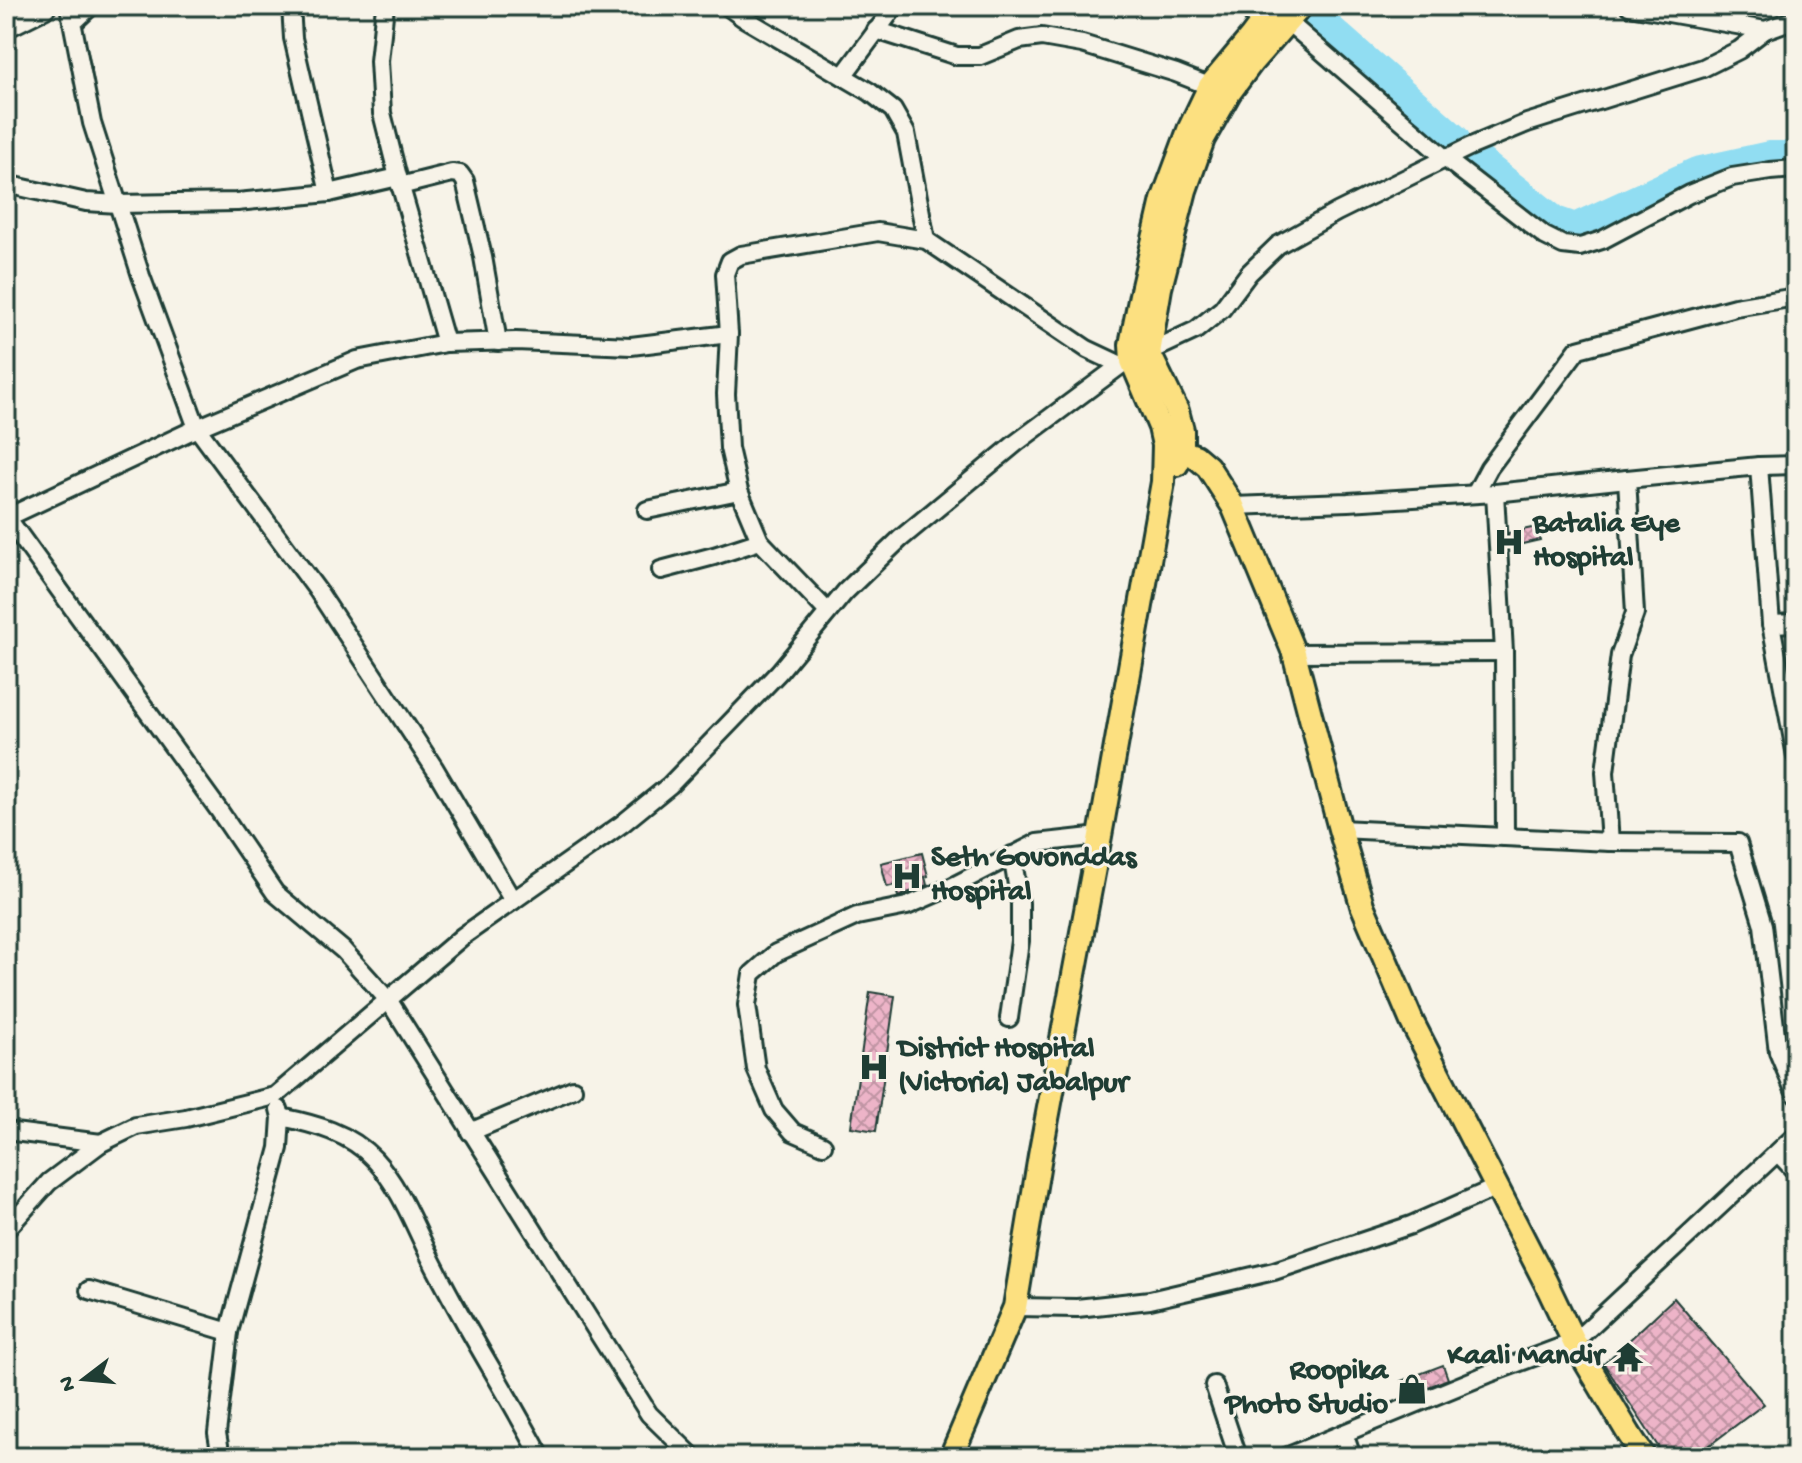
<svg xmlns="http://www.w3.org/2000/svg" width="1802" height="1463" font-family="'Gochi Hand',sans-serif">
  <defs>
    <pattern id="building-cross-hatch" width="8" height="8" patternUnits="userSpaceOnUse" patternTransform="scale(2)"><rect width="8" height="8" fill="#edb4c8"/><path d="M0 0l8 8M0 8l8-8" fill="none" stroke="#bf94a3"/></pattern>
  </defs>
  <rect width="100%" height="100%" fill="#f7f3e8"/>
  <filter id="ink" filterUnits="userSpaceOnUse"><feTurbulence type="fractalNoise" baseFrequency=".0125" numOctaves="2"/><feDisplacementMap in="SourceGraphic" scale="16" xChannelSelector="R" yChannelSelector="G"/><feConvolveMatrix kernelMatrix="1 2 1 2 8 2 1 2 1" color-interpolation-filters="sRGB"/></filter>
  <g filter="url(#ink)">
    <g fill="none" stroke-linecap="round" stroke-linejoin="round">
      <g stroke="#91ddf2" stroke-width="30">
        <polyline points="1314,15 1455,139"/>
        <polyline points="1477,159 1555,221 1575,228 1697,172 1770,156 1796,156"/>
      </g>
    </g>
    <g fill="url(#building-cross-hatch)" stroke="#1f3d34" stroke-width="2">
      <polygon points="1537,527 1540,540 1509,547 1508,533"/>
      <polygon points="922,853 928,876 925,877 927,885 898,897 895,885 887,887 881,863"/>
      <polygon points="870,992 895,996 876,1131 851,1127"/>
      <polygon points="1674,1298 1764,1404 1694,1457 1665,1457 1604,1364"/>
      <polygon points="1443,1365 1448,1379 1406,1396 1401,1381"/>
    </g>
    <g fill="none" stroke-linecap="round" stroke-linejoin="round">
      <g stroke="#1f3d34" stroke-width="22">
        <g id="minor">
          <polyline points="69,6 92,123 141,276 197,428 318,591 435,769 513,901"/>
          <polyline points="291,6 293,38 329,193"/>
          <polyline points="385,6 379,61 382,113 398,177 446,343"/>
          <polyline points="727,6 742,17 870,92 893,110 906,133 926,240"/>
          <polyline points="1245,6 1261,24"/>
          <polyline points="1629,6 1765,30 1796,19"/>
          <polyline points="1287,21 1446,159 1545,236 1563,245 1580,247 1602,240 1689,194 1732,177 1770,171 1796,169"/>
          <polyline points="73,23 91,6"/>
          <polyline points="6,29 44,10 48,6"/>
          <polyline points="876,30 957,56 980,56 1019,40 1042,37 1082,44 1176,73 1219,90"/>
          <polyline points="843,76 895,6"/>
          <polyline points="6,184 86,202 118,204 237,202 329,193 398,177"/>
          <polyline points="400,186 452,173 460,174 465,181 483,257 498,342"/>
          <polyline points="729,334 726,394 729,448 739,491 760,541 828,612"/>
          <polyline points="1759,466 1796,465"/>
          <polyline points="1495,493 1504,652 1505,837"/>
          <polyline points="1475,494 1489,468 1578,349 1735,307 1796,297"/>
          <polyline points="1233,506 1348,502 1495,493 1627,479"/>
          <polyline points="647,510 739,491"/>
          <polyline points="6,516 218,809 275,893 343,950 389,1001 649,1414 693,1457"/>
          <polyline points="6,518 197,428 357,360 446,343 516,341 631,346 729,334 725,274 730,261 741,255 878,232 926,240 1087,349 1121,365"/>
          <polyline points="661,570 714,556 760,541"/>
          <polyline points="1771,624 1796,623"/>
          <polyline points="1294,653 1504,652"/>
          <polyline points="1340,829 1610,842 1605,772 1620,655 1635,613 1627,479 1759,466 1771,624 1796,756"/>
          <polyline points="1610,842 1738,843 1763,925 1778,1052 1796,1095"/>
          <polyline points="1009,1018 1020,941 1020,903 1012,855"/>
          <path d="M281,1117C315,1124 350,1133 374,1159C403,1190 417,1234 437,1271C469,1334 508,1394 541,1457"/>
          <polyline points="6,1131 101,1143"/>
          <polyline points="470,1132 573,1089"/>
          <polyline points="823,1145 793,1132 774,1110 756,1069 747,1005 752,974 776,953 857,916 907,906 953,886 1037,843 1100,836"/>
          <polyline points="1778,1153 1796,1172"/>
          <polyline points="6,1230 49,1182 101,1143 136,1126 186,1118 275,1096 463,936 622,824 670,785 779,672 845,592 900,539 1016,443 1121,365 1196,330 1222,309 1249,273 1278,245 1337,212 1469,147 1527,123 1703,68 1739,50 1765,30"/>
          <polyline points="89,1290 229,1332"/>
          <polyline points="1015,1307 1077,1308 1150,1300 1274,1271 1411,1225 1497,1187"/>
          <polyline points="1214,1385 1238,1457"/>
          <polyline points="1344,1433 1352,1457"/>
          <polyline points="221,1457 217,1433 229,1332 279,1148 281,1117 279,1109"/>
          <polyline points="1286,1457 1488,1374 1574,1342 1796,1135"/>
        </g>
      </g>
      <g stroke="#1f3d34" stroke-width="28">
        <g id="major">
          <polyline points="1164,445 1195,456 1208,467 1233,506 1294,653 1340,829 1362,905 1412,1022 1545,1281 1574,1342 1629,1434 1644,1457"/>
          <polyline points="1177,464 1182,452 1182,430 1177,411 1149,353 1160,288 1185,190 1203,139 1229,93 1252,62 1301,6"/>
          <polyline points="951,1457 1015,1307 1040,1156 1100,836 1163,482 1164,445 1160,427 1132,361 1131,345 1141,295 1163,200 1189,130 1210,86 1251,37 1274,6"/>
        </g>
      </g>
      <use href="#minor" stroke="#f7f3e8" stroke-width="16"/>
      <use href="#major" stroke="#fce080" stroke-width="22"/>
    </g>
  </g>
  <defs>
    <g id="hospital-bare" transform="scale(2.4)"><path d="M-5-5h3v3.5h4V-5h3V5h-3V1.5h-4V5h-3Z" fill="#1f3d34" stroke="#f7f3e8" stroke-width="2.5" paint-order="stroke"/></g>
    <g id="temple-bare" transform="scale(2.4)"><path d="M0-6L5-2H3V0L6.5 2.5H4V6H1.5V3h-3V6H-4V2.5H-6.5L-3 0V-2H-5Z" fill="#1f3d34" stroke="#f7f3e8" stroke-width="2.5" paint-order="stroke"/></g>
    <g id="shop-bare" transform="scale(2.4)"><path d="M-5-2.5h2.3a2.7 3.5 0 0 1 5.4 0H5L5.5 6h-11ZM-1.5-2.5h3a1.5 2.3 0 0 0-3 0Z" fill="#1f3d34" stroke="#f7f3e8" stroke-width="2.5" paint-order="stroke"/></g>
  </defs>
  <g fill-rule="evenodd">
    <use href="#hospital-bare" x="1509" y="542"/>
    <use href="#hospital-bare" x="907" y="876"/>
    <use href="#hospital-bare" x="874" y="1067"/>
    <use href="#temple-bare" x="1628" y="1357"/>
    <use href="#shop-bare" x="1412" y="1389"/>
  </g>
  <g text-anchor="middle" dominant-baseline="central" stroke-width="6" stroke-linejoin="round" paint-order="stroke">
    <g font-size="30" font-weight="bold" fill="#1f3d34" stroke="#f7f3e8" text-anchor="start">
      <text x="1533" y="525">Batalia Eye<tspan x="1533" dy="34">Hospital</tspan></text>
      <text x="931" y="859">Seth Govonddas<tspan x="931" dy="34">Hospital</tspan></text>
      <text x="898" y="1050">District Hospital<tspan x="898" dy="34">(Victoria) Jabalpur</tspan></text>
      <text x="1604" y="1357" text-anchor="end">Kaali Mandir</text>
      <text x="1388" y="1372" text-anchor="end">Roopika<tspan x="1388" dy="34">Photo Studio</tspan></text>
    </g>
  </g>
  <rect width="1802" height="1463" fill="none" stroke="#f7f3e8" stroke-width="32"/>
  <rect x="16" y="16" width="1770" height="1431" fill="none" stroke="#1f3d34" stroke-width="3" filter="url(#ink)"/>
  <g transform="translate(84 1379) rotate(254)" stroke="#f7f3e8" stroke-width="6" paint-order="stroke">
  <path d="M0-6L14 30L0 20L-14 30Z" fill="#1f3d34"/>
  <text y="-12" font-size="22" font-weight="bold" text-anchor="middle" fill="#1f3d34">N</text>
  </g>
</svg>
